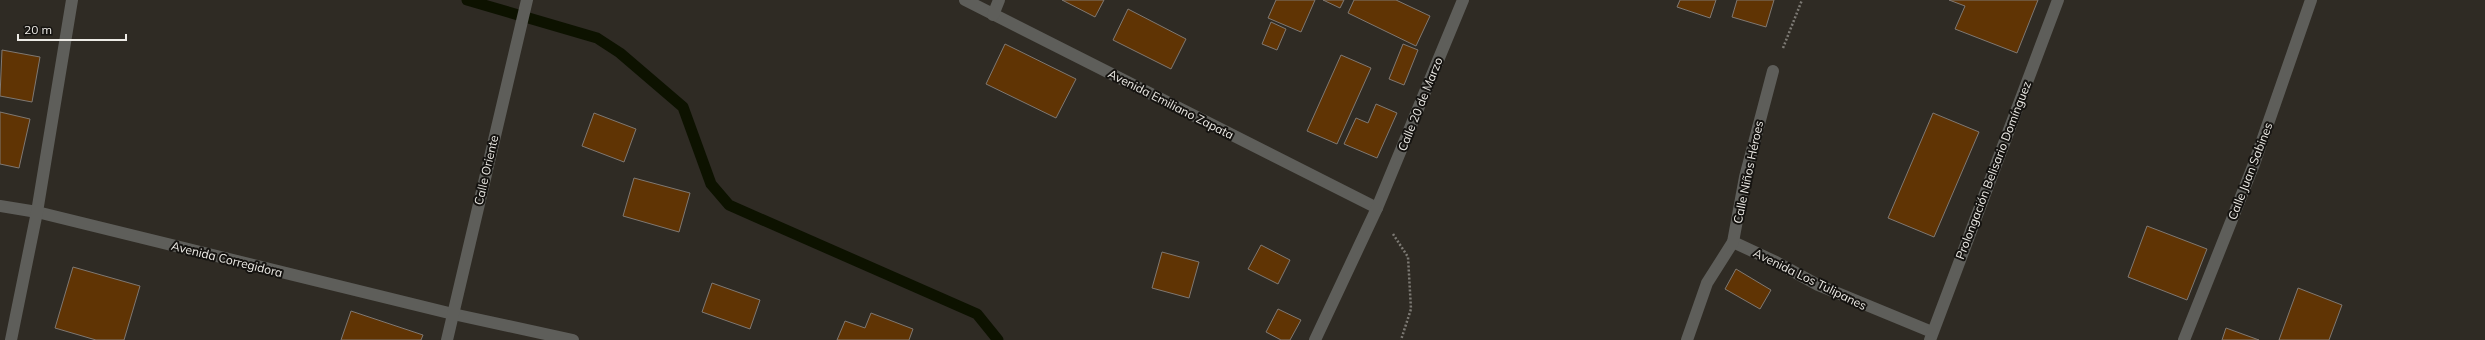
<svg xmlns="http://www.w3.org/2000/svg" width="2485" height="340" font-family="Mulish,sans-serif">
  <rect width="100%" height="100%" fill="#2f2b24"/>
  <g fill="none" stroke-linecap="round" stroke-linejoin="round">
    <polyline stroke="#0d1200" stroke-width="11" points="467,0 597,38 620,53 683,107 711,184 729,205 977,314 998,340"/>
  </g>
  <g fill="#603404" stroke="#7f7872">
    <polygon points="1062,0 1104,0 1095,17"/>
    <polygon points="1276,0 1315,0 1301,32 1268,18"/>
    <polygon points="1323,0 1344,0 1340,8"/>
    <polygon points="1354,0 1396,0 1430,16 1416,46 1348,13"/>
    <polygon points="1680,0 1716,0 1710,18 1677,7"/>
    <polygon points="1737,0 1774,0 1766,27 1732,17"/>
    <polygon points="1949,0 2038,0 2017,53 1955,29 1965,6"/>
    <polygon points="1128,9 1186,39 1171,69 1113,40"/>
    <polygon points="1271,22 1286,29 1277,50 1262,44"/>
    <polygon points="1005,44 1076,79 1056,118 986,84"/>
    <polygon points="1403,44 1418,50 1404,85 1389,79"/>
    <polygon points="2,50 40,57 32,102 0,96"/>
    <polygon points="1341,55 1371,68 1337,144 1307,131"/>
    <polygon points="1376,104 1397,113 1377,158 1344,144 1356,118 1368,123"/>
    <polygon points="0,112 30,119 19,168 0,164"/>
    <polygon points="594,113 636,129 624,162 582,146"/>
    <polygon points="1933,113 1979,132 1934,237 1888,218"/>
    <polygon points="634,178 690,193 679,232 623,216"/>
    <polygon points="2147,226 2207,249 2187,300 2128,277"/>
    <polygon points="1261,245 1290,260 1278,284 1248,269"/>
    <polygon points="1162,252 1199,262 1189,298 1152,288"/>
    <polygon points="73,267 140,286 124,340 96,340 55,328"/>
    <polygon points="1736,269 1771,290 1760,309 1725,289"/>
    <polygon points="712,283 760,300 750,329 702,312"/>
    <polygon points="2298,288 2342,305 2329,340 2279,340"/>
    <polygon points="1278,309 1301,320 1290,340 1281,340 1266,332"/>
    <polygon points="351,311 423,335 421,340 341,340"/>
    <polygon points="871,313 913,329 909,340 837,340 845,321 865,328"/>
    <polygon points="2226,328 2259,340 2222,340"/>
  </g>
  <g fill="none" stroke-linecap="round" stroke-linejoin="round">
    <g stroke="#7d7a74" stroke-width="2.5" stroke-dasharray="2 2" stroke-linecap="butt">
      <polyline points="1783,48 1802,0"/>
      <polyline points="1393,234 1408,257 1411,309 1401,340"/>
    </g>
    <g stroke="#5e5e5a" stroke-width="12">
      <polyline points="965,0 1377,208"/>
      <polyline points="993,15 999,0"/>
      <polyline points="0,206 37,212 453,314 573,340"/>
      <polyline points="1733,242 1776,262 1818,285 1932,332"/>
      <polyline points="11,340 37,212 72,0"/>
      <polyline points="447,340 527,0"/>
      <polyline points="1315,340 1377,208 1463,0"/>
      <polyline points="1687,340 1707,283 1733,242 1745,177 1773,71"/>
      <polyline points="1930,340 2058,0"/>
      <polyline points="2184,340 2254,164 2311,0"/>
    </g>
  </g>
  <g text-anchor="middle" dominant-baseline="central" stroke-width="4" stroke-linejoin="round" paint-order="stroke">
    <g font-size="12" fill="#edebe6" stroke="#151310">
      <text transform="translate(1171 104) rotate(27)">Avenida Emiliano Zapata</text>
      <text transform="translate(1420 104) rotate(-68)">Calle 20 de Marzo</text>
      <text transform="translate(486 170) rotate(-77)">Calle Oriente</text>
      <text transform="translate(1993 170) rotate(-69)">Prolongación Belisario Domínguez</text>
      <text transform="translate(2250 171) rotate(-69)">Calle Juan Sabines</text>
      <text transform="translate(1748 172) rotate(-78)">Calle Niños Héroes</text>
      <text transform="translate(227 259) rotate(14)">Avenida Corregidora</text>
      <text transform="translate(1810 279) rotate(26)">Avenida Los Tulipanes</text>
    </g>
  </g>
  <path d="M18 34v6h108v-6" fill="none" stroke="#edebe6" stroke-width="2"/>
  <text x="24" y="34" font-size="12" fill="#edebe6" stroke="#151310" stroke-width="3" paint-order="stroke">20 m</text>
</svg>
